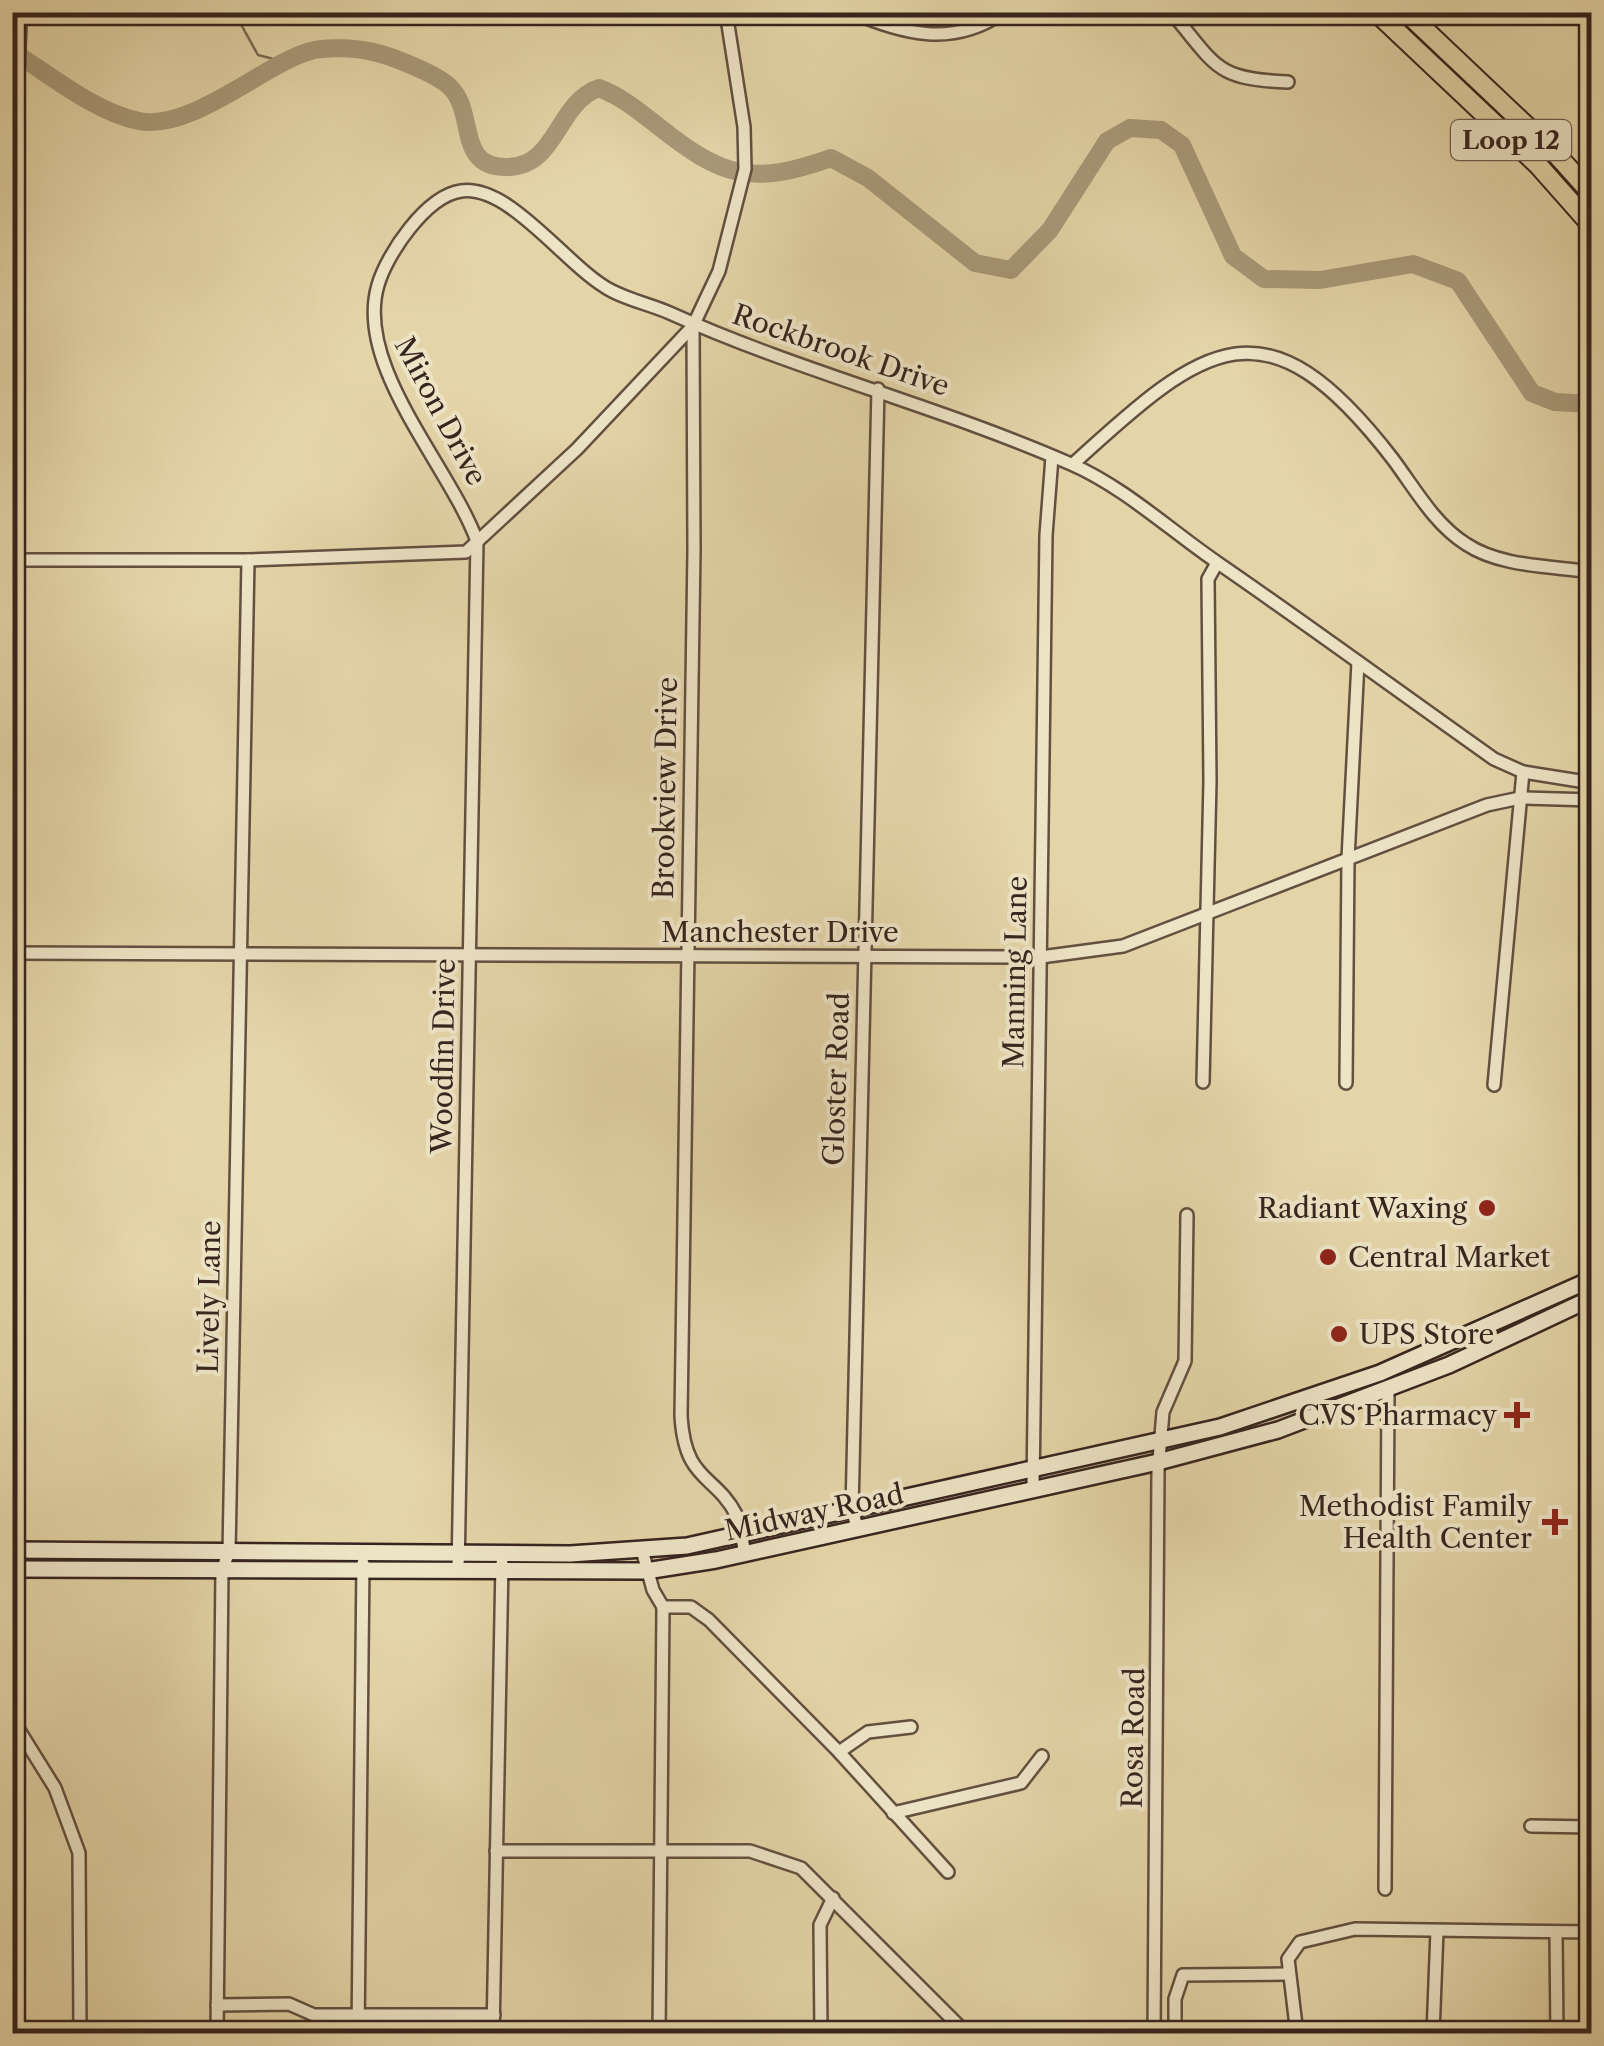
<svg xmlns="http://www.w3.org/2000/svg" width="1604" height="2046" font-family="'Libre Caslon Text',serif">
  <rect width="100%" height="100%" fill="#e4d5a8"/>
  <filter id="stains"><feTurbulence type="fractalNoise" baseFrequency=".002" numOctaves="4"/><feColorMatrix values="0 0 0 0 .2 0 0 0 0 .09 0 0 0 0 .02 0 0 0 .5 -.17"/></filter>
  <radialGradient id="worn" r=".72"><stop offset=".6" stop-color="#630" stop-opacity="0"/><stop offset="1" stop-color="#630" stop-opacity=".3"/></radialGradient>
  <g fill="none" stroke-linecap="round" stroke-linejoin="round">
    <polyline stroke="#7b6a55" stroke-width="2.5" points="234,12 258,55 289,63"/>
    <path stroke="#a99979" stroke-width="18" d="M12,51C50,75 95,112 139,121C192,132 267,61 314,50C328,47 354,48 368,51C387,54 438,74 451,88C476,114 456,167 506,167C557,168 556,103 599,88C622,97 639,111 658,126C723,178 752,186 831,158L868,178L975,263L1011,270L1050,230L1107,141L1130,128L1161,130L1182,145L1233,256L1264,279L1320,280L1413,264L1458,281L1532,393L1555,402L1592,404"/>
    <g stroke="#625040" stroke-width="16">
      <g id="minor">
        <path d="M726,12L744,127L745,169L719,271L693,326L694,550L681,1416C685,1483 715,1473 737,1516C742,1527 742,1542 745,1554"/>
        <path d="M851,12C905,34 952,48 1004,12"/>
        <path d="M1171,12C1217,66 1214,79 1288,82"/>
        <path d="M1073,464C1205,343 1265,294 1392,458C1414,487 1434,524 1466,544C1500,567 1552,566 1592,572"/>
        <polyline points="12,560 248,560 466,552 577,449 693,326"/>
        <polyline points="1523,772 1592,783"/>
        <polyline points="12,953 1041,957 1123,946 1487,805 1520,798 1592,800"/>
        <polyline points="1203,1082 1210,781 1208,579 1217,563"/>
        <polyline points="1346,1083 1348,859 1358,662"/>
        <polyline points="1033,1487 1046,535 1052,457"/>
        <polyline points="858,1530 852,1510 878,389"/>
        <polyline points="642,1550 653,1590 663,1607"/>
        <path d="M458,1571L477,541C449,465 354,366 378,285C387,254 426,196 461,191C511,184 568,269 612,291C631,301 653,305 672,314C801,372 941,407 1071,464C1124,487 1171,531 1218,563C1311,627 1402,694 1494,759L1523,772L1494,1085"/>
        <polyline points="663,1607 691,1607 709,1620 839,1752 948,1872"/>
        <polyline points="12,1719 55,1788 79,1853 80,2034"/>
        <polyline points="839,1752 868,1732 911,1727"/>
        <polyline points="893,1813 1021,1783 1042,1756"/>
        <polyline points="1531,1826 1592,1827"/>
        <polyline points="496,1851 750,1851 801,1868 967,2034"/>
        <polyline points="1385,1889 1388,1391"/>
        <polyline points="1556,1932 1557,2034"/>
        <polyline points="217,2005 289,2004 314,2015 494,2015"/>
        <polyline points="217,2034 222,1570 229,1552 248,560"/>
        <polyline points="358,2034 363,1563"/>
        <polyline points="493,2034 502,1563"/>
        <polyline points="659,2034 663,1607"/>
        <polyline points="821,2034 820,1925 833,1898"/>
        <polyline points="1154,2034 1158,1471 1163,1412 1185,1361 1187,1215"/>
        <polyline points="1175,2034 1175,1999 1183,1975 1288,1974"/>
        <polyline points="1297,2034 1288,1959 1300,1942 1355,1929 1592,1932"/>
        <polyline points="1433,2034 1437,1931"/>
      </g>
    </g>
    <g stroke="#625040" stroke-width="19">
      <polyline id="tertiary" points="12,184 19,12"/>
    </g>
    <g stroke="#36241e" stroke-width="20">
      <g id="secondary">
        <polyline points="12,1550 570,1554 687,1546 1220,1427 1380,1373 1592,1279"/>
        <polyline points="12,1569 646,1571 716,1560 1158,1462 1278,1430 1449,1365 1592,1298"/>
      </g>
    </g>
    <g stroke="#36241e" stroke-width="22">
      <g id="primary">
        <polyline points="1376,12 1538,165 1592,226"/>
        <polyline points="1406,12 1556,154 1592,194"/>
      </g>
    </g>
    <use href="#minor" stroke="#ede4c6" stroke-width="11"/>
    <use href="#tertiary" stroke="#ede4c6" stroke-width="14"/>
    <use href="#secondary" stroke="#ede4c6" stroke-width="15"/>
    <use href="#primary" stroke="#e4d5a8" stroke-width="18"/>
  </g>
  <g fill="#8f2418" stroke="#ede4c6" stroke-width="4">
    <circle cx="1487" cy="1208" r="10"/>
    <circle cx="1328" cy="1257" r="10"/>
    <circle cx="1339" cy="1334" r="10"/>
    <path d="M1512 1400h10v10h10v10h-10v10h-10v-10h-10v-10h10z"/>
    <path d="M1550 1507h10v10h10v10h-10v10h-10v-10h-10v-10h10z"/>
  </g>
  <g text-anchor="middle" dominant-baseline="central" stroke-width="8" stroke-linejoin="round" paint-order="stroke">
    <rect fill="#ede4c6" stroke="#6d5e50" stroke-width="2.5" x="1451" y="120" width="120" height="40" rx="8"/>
    <g font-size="25" font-weight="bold" fill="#36241e">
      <text x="1511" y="140">Loop 12</text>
    </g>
    <g font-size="28" fill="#36241e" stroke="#ede4c6">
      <text transform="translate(841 350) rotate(19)">Rockbrook Drive</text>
      <text transform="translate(441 411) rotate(62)">Miron Drive</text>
      <text transform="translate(665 788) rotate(-89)">Brookview Drive</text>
      <text x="780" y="932">Manchester Drive</text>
      <text transform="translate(1015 972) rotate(-89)">Manning Lane</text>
      <text transform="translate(443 1056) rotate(-89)">Woodfin Drive</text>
      <text transform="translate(836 1079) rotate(-88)">Gloster Road</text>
      <text transform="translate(209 1297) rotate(-89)">Lively Lane</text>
      <text transform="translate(814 1512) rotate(-12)">Midway Road</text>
      <text transform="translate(1133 1738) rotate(-89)">Rosa Road</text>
    </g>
    <g font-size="28" fill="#36241e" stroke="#ede4c6" text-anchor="end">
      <text x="1467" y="1208">Radiant Waxing</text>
      <text x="1348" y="1257" text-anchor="start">Central Market</text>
      <text x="1359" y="1334" text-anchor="start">UPS Store</text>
      <text x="1497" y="1415">CVS Pharmacy</text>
      <text x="1532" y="1506">Methodist Family<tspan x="1532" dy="32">Health Center</tspan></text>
    </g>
  </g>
  <rect width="1604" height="2046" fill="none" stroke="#e4d5a8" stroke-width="50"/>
  <rect x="15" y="15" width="1574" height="2016" fill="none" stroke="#36241e" stroke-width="5"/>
  <rect x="25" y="25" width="1554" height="1996" fill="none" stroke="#36241e" stroke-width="2.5"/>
  <rect width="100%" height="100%" filter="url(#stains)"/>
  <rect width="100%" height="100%" fill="url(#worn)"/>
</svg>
